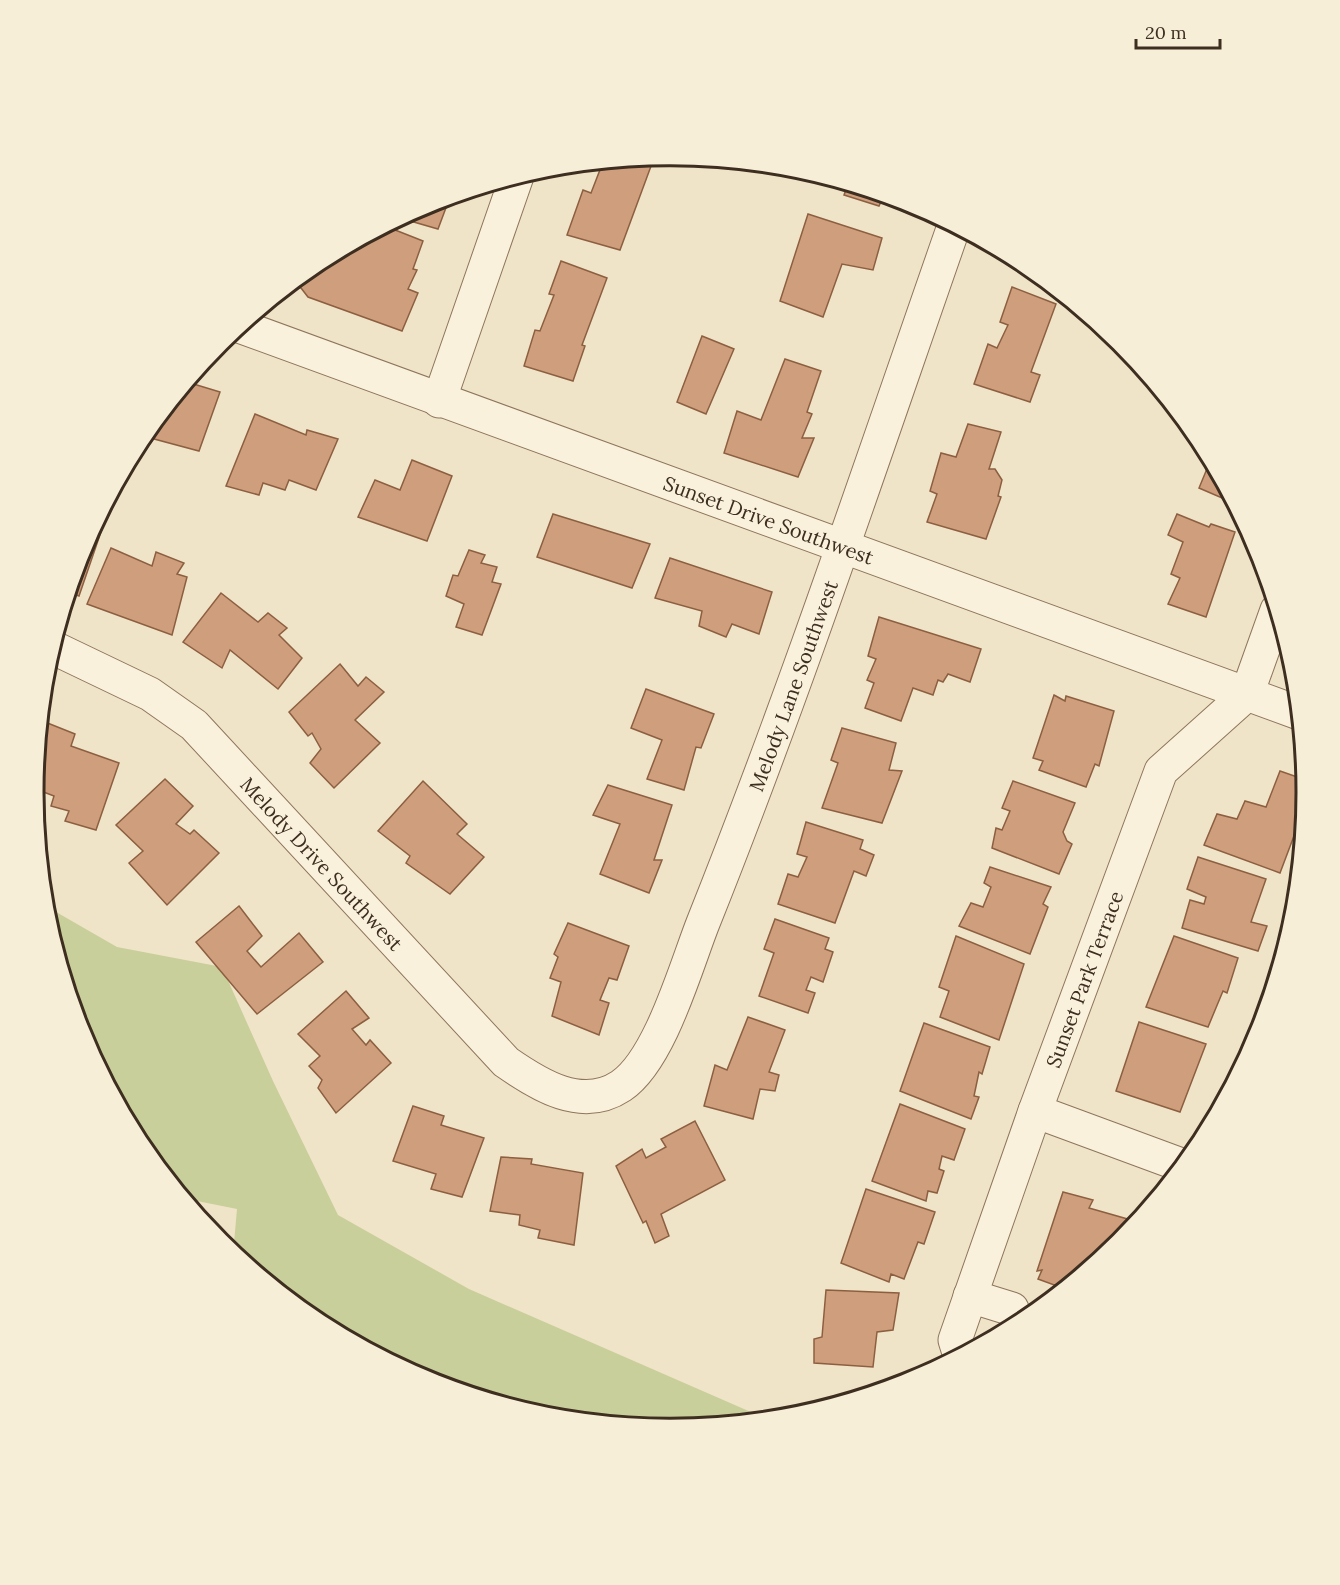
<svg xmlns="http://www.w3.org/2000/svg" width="1340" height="1585" font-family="Lora,serif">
  <rect width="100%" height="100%" fill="#f0e4c8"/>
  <polygon fill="#c9cf9b" points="44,905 117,947 222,967 273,1081 338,1215 469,1289 769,1420 670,1429 545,1417 426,1381 316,1322 233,1254 237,1209 182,1198 140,1146 86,1045 88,1017 72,1004"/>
  <g fill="#cf9f7d" stroke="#8d5f41" stroke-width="1.5">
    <polygon points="654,158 620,250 567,235 583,190 591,193 603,162"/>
    <polygon points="848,184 884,195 879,206 844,195"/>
    <polygon points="450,197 438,229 400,218 427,204"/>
    <polygon points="808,214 882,238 873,270 842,264 823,317 780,301"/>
    <polygon points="385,226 423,241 413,269 417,270 408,289 418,293 402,331 308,297 301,288 289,285 316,263"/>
    <polygon points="561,261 607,278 582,345 585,346 573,381 524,366 535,330 540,331 554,295 549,294"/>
    <polygon points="1012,287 1056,304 1031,372 1040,375 1030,402 974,384 988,344 997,348 1008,325 1000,322"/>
    <polygon points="702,336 734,349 706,414 677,402"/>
    <polygon points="785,359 821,371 807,412 812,414 802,438 814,438 798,477 724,453 737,411 761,420"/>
    <polygon points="187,382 220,392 199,451 143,436 177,394 183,396"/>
    <polygon points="255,414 306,435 307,430 338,439 316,490 289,480 285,490 263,483 259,495 226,486"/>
    <polygon points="968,424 1001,432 989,469 995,469 1002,480 998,496 1001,497 986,539 927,522 937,494 930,491 941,453 956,457"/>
    <polygon points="1211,459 1230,496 1229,501 1199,488"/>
    <polygon points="412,460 452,476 427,541 358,517 375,480 400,490"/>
    <polygon points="553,514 650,544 632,588 537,557"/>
    <polygon points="1177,514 1209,527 1211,524 1235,532 1206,617 1168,604 1180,578 1171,574 1183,542 1168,535"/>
    <polygon points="96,521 104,523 79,596 68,592 82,548"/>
    <polygon points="111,548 152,566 156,552 184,563 177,574 187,577 172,635 87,604"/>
    <polygon points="469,550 485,555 481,563 497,567 492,582 501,584 482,635 456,627 464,604 446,596 453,575 458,576"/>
    <polygon points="670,558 772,592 759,634 732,624 726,637 699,626 702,611 655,598"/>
    <polygon points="221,593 258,622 268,613 287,628 279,635 302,658 278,689 230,650 222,668 183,642"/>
    <polygon points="879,617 981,649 970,682 948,674 943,682 938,680 933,695 913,688 901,721 865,708 874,683 867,680 876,659 868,656"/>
    <polygon points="340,664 358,686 366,677 384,692 355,720 380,743 334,788 310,763 321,749 312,733 308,736 289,712"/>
    <polygon points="646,689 714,714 701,748 696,747 684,790 647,779 662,740 631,728"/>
    <polygon points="1054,695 1065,701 1066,696 1114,711 1099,766 1095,764 1086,787 1039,770 1043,761 1033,758"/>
    <polygon points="45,722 75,734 71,746 119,763 96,830 65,821 69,811 51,806 54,796 33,788 38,741"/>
    <polygon points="842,728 896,743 889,770 902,771 882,823 822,808 838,763 831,760"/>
    <polygon points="1280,771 1306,780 1307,792 1306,804 1280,873 1204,845 1217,814 1237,819 1245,801 1266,807"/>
    <polygon points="165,779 193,806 176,824 190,834 194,830 219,853 167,905 129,863 143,851 116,825"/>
    <polygon points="423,781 467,824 457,834 484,857 450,894 406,863 410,856 378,831"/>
    <polygon points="1013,781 1075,803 1063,832 1067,841 1072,844 1059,874 992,848 996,828 1002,830 1010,811 1002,808"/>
    <polygon points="608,785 672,805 654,860 662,860 649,893 600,874 620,824 593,815"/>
    <polygon points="806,822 863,840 860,849 874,855 866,876 854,871 835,923 778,904 788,874 798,877 807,857 797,854"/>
    <polygon points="1198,857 1266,879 1251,922 1267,926 1258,951 1182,928 1190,900 1204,904 1206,897 1187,889"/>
    <polygon points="990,867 1051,887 1043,904 1048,907 1030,954 959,926 971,903 983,907 991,887 984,883"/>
    <polygon points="239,906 262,936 247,951 261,967 299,933 323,962 257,1014 196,942"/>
    <polygon points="775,919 829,938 825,949 833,952 823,982 811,977 806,990 815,993 808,1013 759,996 774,953 764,949"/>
    <polygon points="568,923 629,946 617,980 609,978 600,1000 609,1003 599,1035 552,1016 561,982 550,978 558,957 554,954"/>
    <polygon points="956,936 1024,964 999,1040 940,1017 949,991 939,987"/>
    <polygon points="1174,936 1238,958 1227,993 1223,991 1208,1027 1146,1007"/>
    <polygon points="346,991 369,1018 352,1029 366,1045 370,1040 391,1063 336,1113 318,1088 322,1080 309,1066 320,1056 298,1034"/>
    <polygon points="748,1017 785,1030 769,1072 779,1075 775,1091 760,1089 753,1119 704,1106 715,1065 727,1070"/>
    <polygon points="1139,1022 1206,1044 1180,1112 1116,1091"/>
    <polygon points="924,1023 990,1047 982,1074 979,1072 974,1096 979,1097 971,1119 900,1091"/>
    <polygon points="900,1104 965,1129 954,1160 942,1156 939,1169 944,1171 937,1193 928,1191 926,1201 872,1181"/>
    <polygon points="413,1106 444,1116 441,1125 484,1138 462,1197 431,1189 436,1174 393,1161"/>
    <polygon points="695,1121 725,1180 661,1214 669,1236 655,1243 646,1221 643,1223 616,1166 642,1149 646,1158 666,1147 661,1139"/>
    <polygon points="501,1157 532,1159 531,1164 583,1173 574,1245 538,1238 540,1230 519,1225 520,1215 490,1211"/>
    <polygon points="866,1189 935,1212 924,1244 918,1242 904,1279 891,1274 889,1282 841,1263"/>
    <polygon points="1063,1192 1093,1200 1089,1208 1138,1222 1120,1243 1065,1289 1038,1279 1042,1270 1037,1271"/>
    <polygon points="826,1290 899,1293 893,1330 877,1332 873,1367 814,1363 814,1339 822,1337"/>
  </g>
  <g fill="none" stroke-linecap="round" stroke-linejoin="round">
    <g stroke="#8d765c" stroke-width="35">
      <g id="minor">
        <path id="s1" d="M239,326L1299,713"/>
        <polyline points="439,401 517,176"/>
        <path id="s2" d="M52,647L150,694L194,725L506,1062C539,1085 582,1112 621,1086C660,1060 686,966 703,923C795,693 873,458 954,226"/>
        <polyline points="1035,1111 1184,1166"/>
        <polyline points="970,1296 1012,1309 1019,1325"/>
        <path id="s3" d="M960,1356L955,1340L1035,1111L1161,771L1247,694L1277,610"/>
      </g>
    </g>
    <use href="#minor" stroke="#faf1dc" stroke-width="33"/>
  </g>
  <g text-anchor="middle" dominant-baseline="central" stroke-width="6" stroke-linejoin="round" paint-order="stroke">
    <g font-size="20" fill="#3d2e20" stroke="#f7eed8">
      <text stroke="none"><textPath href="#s1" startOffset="564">Sunset Drive Southwest</textPath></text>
      <text stroke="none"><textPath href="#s2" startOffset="1186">Melody Lane Southwest</textPath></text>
      <text stroke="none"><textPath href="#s2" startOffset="351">Melody Drive Southwest</textPath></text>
      <text stroke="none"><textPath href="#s3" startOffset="400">Sunset Park Terrace</textPath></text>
    </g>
  </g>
  <path d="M0 0H1340V1585H0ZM44 792a626 626 0 1 1 1252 0a626 626 0 1 1-1252 0Z" fill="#f7eed8" fill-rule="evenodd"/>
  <path fill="none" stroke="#3d2e20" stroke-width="3" d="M44 792a626 626 0 1 1 1252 0a626 626 0 1 1-1252 0Z"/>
  <path d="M1136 39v9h84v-9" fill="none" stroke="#3d2e20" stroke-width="3"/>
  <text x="1145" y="39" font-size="18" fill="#3d2e20" stroke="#f7eed8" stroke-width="4.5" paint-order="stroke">20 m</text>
</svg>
